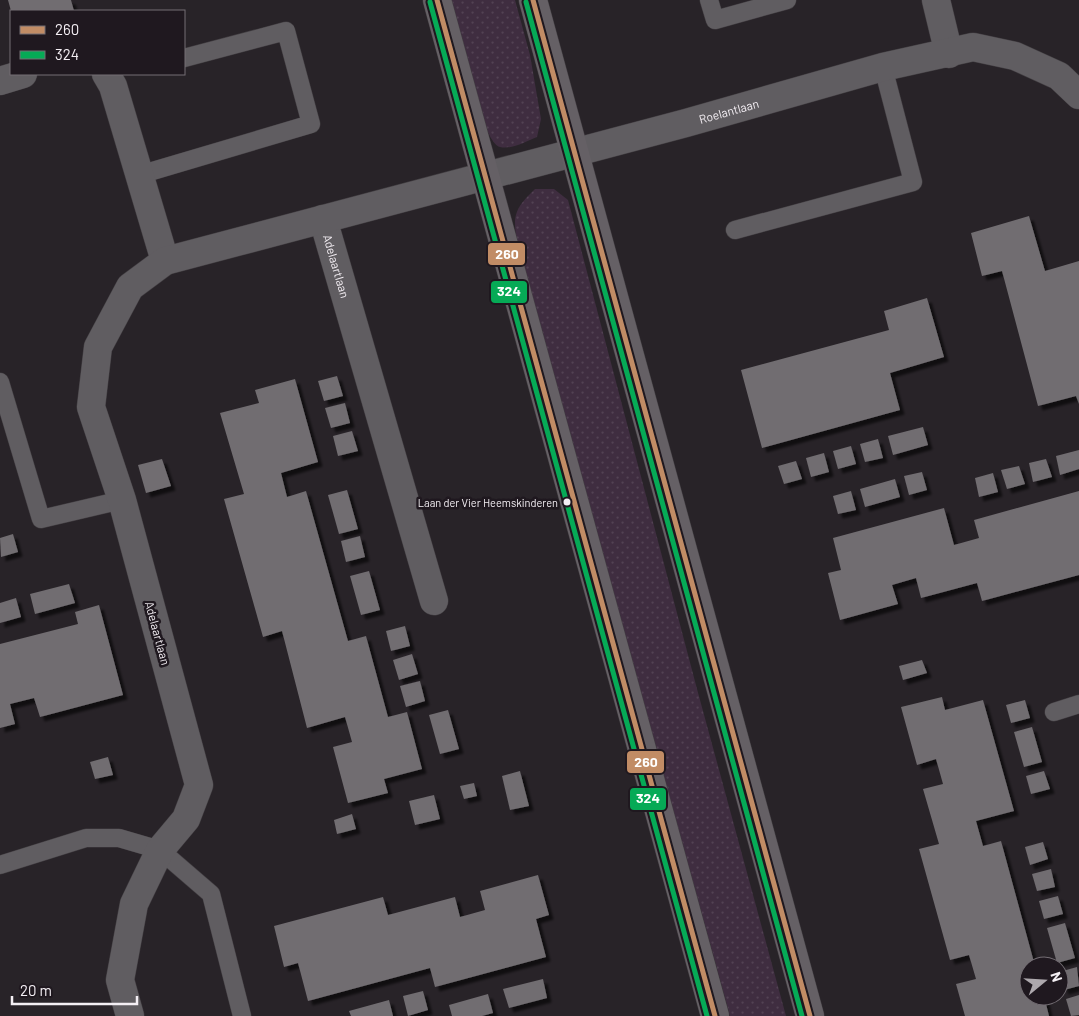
<svg xmlns="http://www.w3.org/2000/svg" width="1079" height="1016" font-family="Barlow,sans-serif">
  <defs>
    <pattern id="grass-dots" width="8" height="8" patternUnits="userSpaceOnUse" patternTransform="scale(1.25)"><rect width="8" height="8" fill="#3f2d40"/><path d="M2 2h.1M6 6h.1" fill="none" stroke="#524253" stroke-width="1.8" stroke-linecap="round"/></pattern>
    <filter id="shadow"><feDropShadow dx="4.5" dy="4.5" stdDeviation="1" flood-color="#0009"/></filter>
  </defs>
  <rect width="100%" height="100%" fill="#282328"/>
  <g fill="url(#grass-dots)">
    <path d="M446,0H515L530,55L541,119L537,137C527,141 511,150 500,147C482,143 452,22 446,0Z"/>
    <path d="M535,189H554L568,200L697,689L786,1016H730L518,248C513,217 512,211 535,189Z"/>
  </g>
  <g fill="#716d71" filter="url(#shadow)">
    <polygon points="8,0 71,0 74,11 11,11"/>
    <polygon points="1029,216 1045,271 1079,261 1079,404 1076,396 1038,406 1002,271 982,276 971,233"/>
    <polygon points="927,298 944,357 890,373 900,410 762,448 741,370 889,330 884,311"/>
    <polygon points="337,376 343,396 324,401 318,381"/>
    <polygon points="295,379 318,462 281,473 287,497 306,491 348,641 366,636 388,717 407,712 422,769 384,779 388,793 348,803 333,747 352,742 345,717 307,728 282,631 263,637 224,499 244,494 220,413 259,403 255,390"/>
    <polygon points="345,403 350,423 331,428 325,408"/>
    <polygon points="923,427 928,445 893,455 888,436"/>
    <polygon points="352,431 358,451 338,456 333,436"/>
    <polygon points="878,439 883,458 865,462 860,444"/>
    <polygon points="851,446 856,464 838,469 833,451"/>
    <polygon points="1079,450 1079,469 1060,475 1056,456"/>
    <polygon points="824,453 829,472 811,477 806,458"/>
    <polygon points="162,459 171,486 146,493 138,465"/>
    <polygon points="1046,459 1052,477 1033,482 1029,463"/>
    <polygon points="796,461 802,479 784,484 778,466"/>
    <polygon points="1019,466 1025,484 1007,489 1001,470"/>
    <polygon points="922,472 927,490 909,495 904,476"/>
    <polygon points="993,473 998,492 979,497 975,478"/>
    <polygon points="895,479 900,497 865,507 860,489"/>
    <polygon points="347,490 358,529 339,534 328,495"/>
    <polygon points="851,491 856,510 838,514 833,496"/>
    <polygon points="1079,491 1079,575 982,601 977,583 921,598 916,578 892,585 898,604 840,620 828,573 841,570 833,538 944,508 954,545 979,538 974,520"/>
    <polygon points="13,534 18,552 1,557 0,538"/>
    <polygon points="360,536 365,557 346,562 341,541"/>
    <polygon points="369,571 380,610 361,615 350,576"/>
    <polygon points="69,584 75,603 35,614 30,594"/>
    <polygon points="16,598 21,617 0,623 0,603"/>
    <polygon points="99,605 123,695 40,717 34,698 10,704 15,724 0,728 0,644 78,624 75,612"/>
    <polygon points="405,626 410,646 391,651 386,631"/>
    <polygon points="412,654 418,674 399,680 393,660"/>
    <polygon points="922,660 927,673 903,680 899,666"/>
    <polygon points="420,681 425,701 406,707 400,686"/>
    <polygon points="942,697 945,710 983,700 1014,811 976,821 983,846 1001,841 1035,966 1029,966 1029,996 1044,996 1049,1016 965,1016 956,984 976,979 969,955 950,960 919,849 939,844 923,789 943,784 936,759 917,765 901,707"/>
    <polygon points="1025,700 1030,718 1011,723 1006,705"/>
    <polygon points="448,710 459,749 440,754 429,715"/>
    <polygon points="1032,727 1042,762 1024,767 1014,732"/>
    <polygon points="108,757 113,775 95,779 90,762"/>
    <polygon points="520,771 529,806 510,810 502,776"/>
    <polygon points="1044,771 1050,789 1031,794 1026,776"/>
    <polygon points="474,783 477,796 464,799 460,786"/>
    <polygon points="434,795 440,819 415,825 409,801"/>
    <polygon points="352,814 356,829 337,834 334,820"/>
    <polygon points="1043,842 1048,859 1030,865 1025,847"/>
    <polygon points="1051,869 1055,887 1037,891 1032,874"/>
    <polygon points="538,875 549,915 536,919 546,957 435,987 430,968 308,1001 298,963 284,967 274,926 383,897 388,915 455,897 460,917 485,910 480,891"/>
    <polygon points="1058,896 1063,914 1044,919 1039,901"/>
    <polygon points="1065,923 1075,958 1057,963 1047,928"/>
    <polygon points="1077,967 1079,986 1064,990 1059,972"/>
    <polygon points="543,979 547,998 509,1008 503,989"/>
    <polygon points="423,991 428,1010 408,1016 403,996"/>
    <polygon points="488,994 493,1013 482,1016 452,1016 449,1005"/>
    <polygon points="1079,995 1079,1015 1071,1016 1066,999"/>
    <polygon points="389,1000 393,1016 351,1016 349,1011"/>
  </g>
  <g fill="none" stroke-linecap="round" stroke-linejoin="round">
    <g stroke="#423e42" stroke-width="19">
      <g id="lane">
        <polyline points="709,0 715,20 787,0"/>
        <polyline points="139,175 311,124 286,31 184,58"/>
        <polyline points="735,230 913,182 883,67"/>
        <polyline points="0,382 41,519 122,500"/>
        <polyline points="1054,712 1079,704"/>
        <polyline points="0,865 86,838 119,838 160,850 211,894 242,1016"/>
      </g>
    </g>
    <g stroke="#423e42" stroke-width="29">
      <g id="street">
        <polyline points="936,0 949,54"/>
        <polyline points="106,74 113,86 165,261"/>
        <polyline points="0,81 23,74"/>
        <path id="s1" d="M323,219L434,601"/>
        <path id="s2" d="M130,1016L120,980L134,904L160,850L186,819L199,785L122,500L91,407L98,347L130,287L165,261L686,123L883,67L973,47L1015,56L1059,76L1079,95"/>
      </g>
    </g>
    <g stroke="#423e42" stroke-width="29">
      <g id="secondary">
        <polyline points="437,0 715,1016"/>
        <polyline points="533,0 810,1016"/>
      </g>
    </g>
    <use href="#lane" stroke="#605d61" stroke-width="18"/>
    <use href="#street" stroke="#605d61" stroke-width="28"/>
    <use href="#secondary" stroke="#656065" stroke-width="28"/>
    <g stroke="#1f181f" stroke-width="9">
      <g id="bus-1">
        <polyline points="437,0 715,1016"/>
        <polyline points="533,0 810,1016"/>
      </g>
    </g>
    <g stroke="#1f181f" stroke-width="9">
      <g id="bus-2">
        <polyline points="430,2 707,1016"/>
        <polyline points="526,2 802,1016"/>
      </g>
    </g>
    <use href="#bus-1" stroke="#c18c65" stroke-width="5"/>
    <use href="#bus-2" stroke="#06aa56" stroke-width="5"/>
  </g>
  <circle fill="#f4eff4" stroke="#1f181f" stroke-width="2" cx="567" cy="502" r="4.5"/>
  <g text-anchor="middle" dominant-baseline="central" stroke-width="5" stroke-linejoin="round" paint-order="stroke">
    <g font-size="11" fill="#f4eff4" stroke="#1f181f" text-anchor="end">
      <text x="558" y="502">Laan der Vier Heemskinderen</text>
    </g>
    <g font-size="12" fill="#f4eff4" stroke="#1f181f">
      <text stroke="none"><textPath href="#s2" startOffset="1400">Roelantlaan</textPath></text>
      <text stroke="none"><textPath href="#s1" startOffset="49">Adelaartlaan</textPath></text>
      <text transform="translate(158 633) rotate(75)">Adelaartlaan</text>
    </g>
  </g>
  <g stroke="#1f181f" stroke-width="2">
    <rect x="487" y="242" width="39" height="24" rx="5" fill="#c18c65"/>
    <rect x="490" y="280" width="38" height="24" rx="5" fill="#06aa56"/>
    <rect x="626" y="750" width="39" height="24" rx="5" fill="#c18c65"/>
    <rect x="629" y="787" width="38" height="24" rx="5" fill="#06aa56"/>
  </g>
  <g font-size="14" text-anchor="middle" font-weight="bold" fill="#fff">
    <text x="507" y="259">260</text>
    <text x="509" y="296">324</text>
    <text x="646" y="767">260</text>
    <text x="648" y="803">324</text>
  </g>
  <rect x="10" y="10" width="175" height="65" fill="#1f181f" stroke="#746e74"/>
  <rect x="20" y="26" width="25" height="8" fill="#c18c65" stroke="#746e74"/>
  <text x="55" y="35" font-size="15" fill="#f4eff4">260</text>
  <rect x="20" y="51" width="25" height="8" fill="#06aa56" stroke="#746e74"/>
  <text x="55" y="60" font-size="15" fill="#f4eff4">324</text>
  <g transform="translate(1044 981) rotate(72)"><circle r="24" fill="#1f181f" stroke="#746e74"/>
  <path d="M0-4L9 19L0 12L-9 19Z" fill="#ada8ad"/>
  <text y="-8" font-size="14" font-weight="bold" text-anchor="middle" fill="#f4eff4">N</text>
  </g>
  <path d="M12 996v8h125v-8" fill="none" stroke="#f4eff4" stroke-width="2.5"/>
  <text x="20" y="996" font-size="15" fill="#f4eff4" stroke="#1f181f" stroke-width="4" paint-order="stroke">20 m</text>
</svg>
